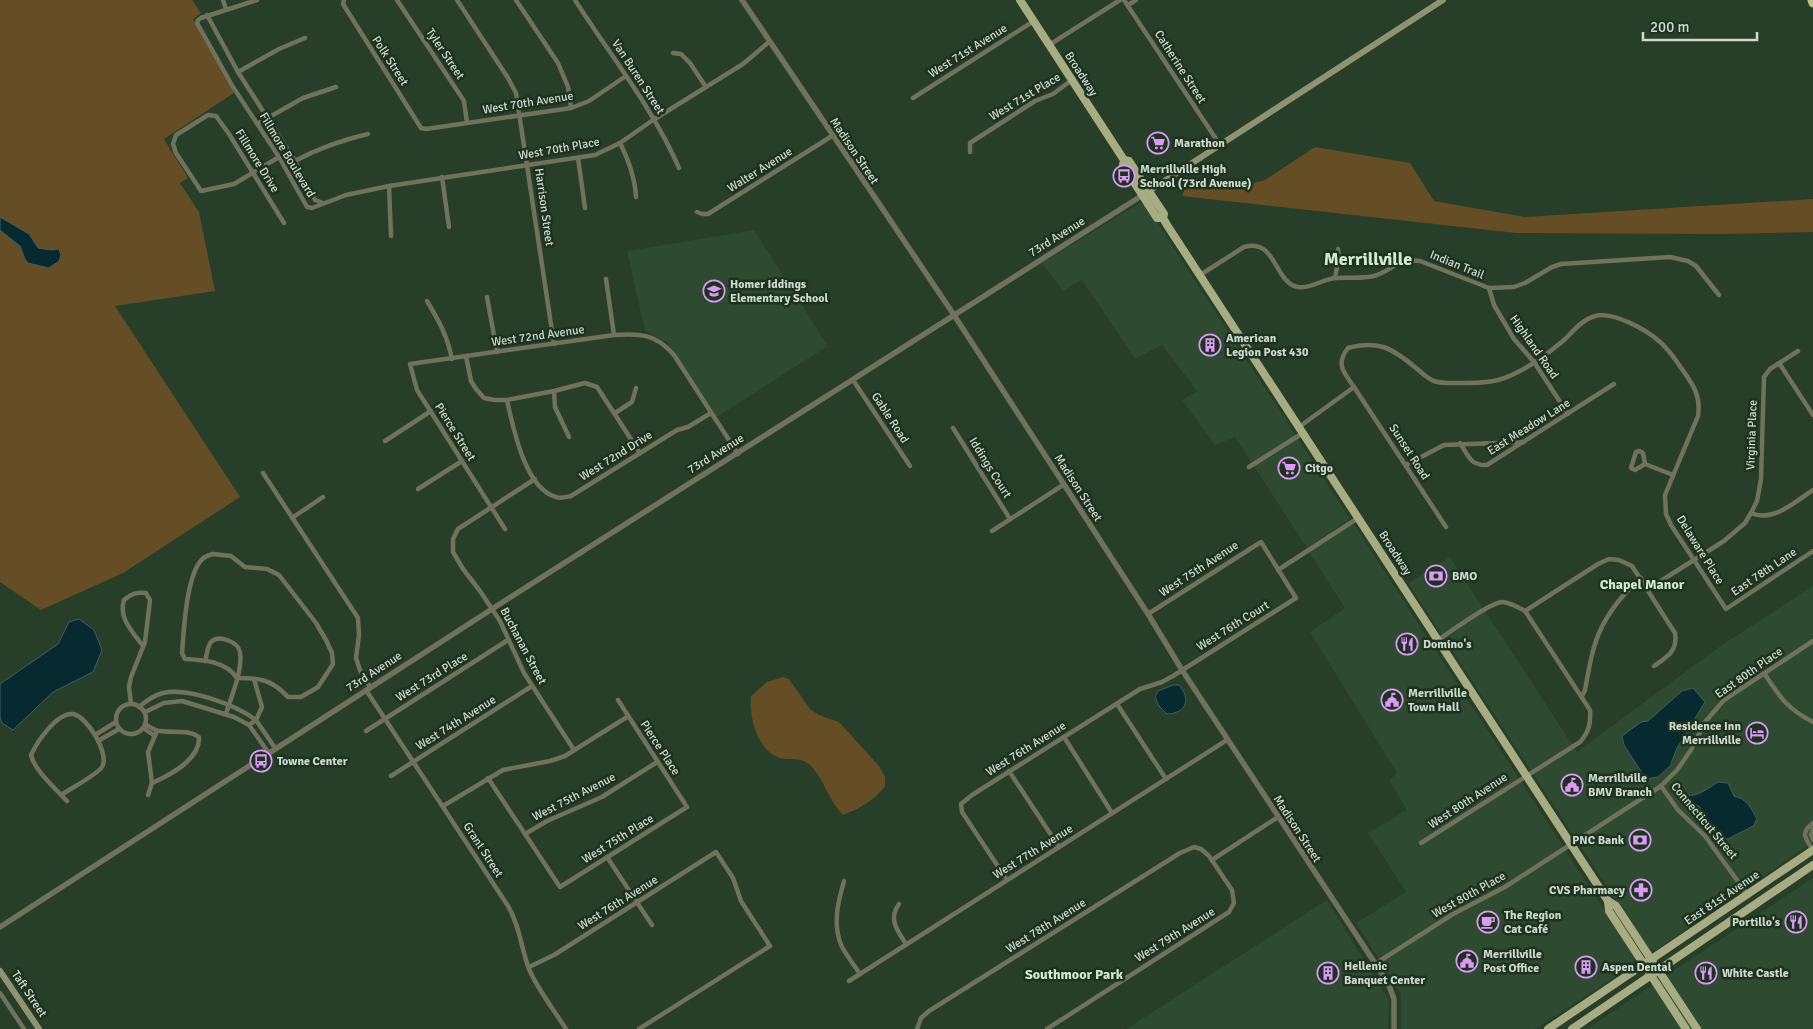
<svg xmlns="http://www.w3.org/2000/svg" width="1813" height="1029" font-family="Signika,sans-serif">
  <rect width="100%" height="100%" fill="#273e29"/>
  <g fill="#2e4a30">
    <polygon points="1140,203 1146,205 1350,519 1307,548 1235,437 1215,445 1182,400 1197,391 1162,345 1135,359 1082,280 1063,291 1042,263"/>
    <polygon points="754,230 828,346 715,418 668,343 645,331 627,251"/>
    <polygon points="1353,523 1635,957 1633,965 1535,1029 1401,1029 1401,994 1356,923 1406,892 1368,833 1407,810 1389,780 1397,773 1310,632 1345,608 1309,552"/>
    <polygon points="1450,557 1577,752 1719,647 1813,586 1813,842 1656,950 1647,948 1408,583"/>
    <polygon points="1813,878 1813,1029 1587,1029 1670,973"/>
    <polygon points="1327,900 1389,1000 1388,1029 1126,1029"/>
  </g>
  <g fill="#654d25">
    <polygon points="0,0 192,0 201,13 193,19 234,93 164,139 188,178 180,183 199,212 215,291 115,306 240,497 123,573 41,610 0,582"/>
    <polygon points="1315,147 1410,163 1434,201 1525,217 1813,199 1813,232 1721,234 1516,233 1182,196 1186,185 1204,184 1236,188 1265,180"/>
    <path d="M783,677L789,679L810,709L819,715L839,722L879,766L885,777V786C874,801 860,808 843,815C829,801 825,782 812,767C802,756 792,761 780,758C757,751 749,717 751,696L767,682Z"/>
  </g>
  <g fill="#072a31" stroke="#425e60">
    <polygon points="0,217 29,234 38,248 51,250 59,249 61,255 59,261 49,268 28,263 25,259 20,246 0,230"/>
    <polygon points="79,619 94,630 102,650 93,672 53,692 13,730 2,723 0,717 0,684 58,644 69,622"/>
    <path d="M1173,685H1179C1191,699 1187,713 1167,714L1159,706L1155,697L1158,691Z"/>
    <polygon points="1693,688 1705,702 1677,748 1670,766 1658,777 1646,779 1624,745 1622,736 1641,722 1648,721 1682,691"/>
    <path d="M1718,782L1728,783L1734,796C1747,799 1751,808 1757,819L1753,826L1728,839L1719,837L1703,818L1700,807L1673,789L1672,784H1674C1678,788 1682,794 1687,795C1696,798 1710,787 1718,782Z"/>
  </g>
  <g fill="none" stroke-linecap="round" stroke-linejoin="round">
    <g stroke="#70725e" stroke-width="4.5">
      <polyline points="223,0 226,9"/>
      <polyline points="257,0 201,18 198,20 197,23 233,87 279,157 307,207 312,208 346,195 389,186 595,155 620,143 653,120 743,64 769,42"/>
      <polyline points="344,0 343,4 421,128 426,129 571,108 589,101 626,76"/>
      <polyline points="397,0 464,101 467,123"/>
      <polyline points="457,0 508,78 516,93 554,344"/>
      <polyline points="516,0 558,63 568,87 571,108"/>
      <path d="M575,0C610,55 653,108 679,168"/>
      <polyline points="1124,0 1220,145"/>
      <polyline points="1128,5 1136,0"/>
      <polyline points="207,15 238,72 295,161 315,200 323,203"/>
      <polyline points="1049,45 1120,0"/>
      <polyline points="673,53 681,54 690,63 706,87"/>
      <polyline points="238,72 279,49 305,38"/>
      <polyline points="913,98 1034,21"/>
      <polyline points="257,124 303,98 336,87"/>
      <path d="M620,143C629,161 635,177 636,197"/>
      <polyline points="970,152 970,143 1035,101 1053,94 1072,80"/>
      <polyline points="279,157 234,184 201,191 176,153 173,144 176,135 208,115 216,116 229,134 284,223"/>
      <polyline points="578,158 585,208"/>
      <path d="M295,161C319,148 342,140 368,134"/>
      <polyline points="442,177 449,227"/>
      <polyline points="389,186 391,236"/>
      <polyline points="697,212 702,214 708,214 832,136"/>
      <path d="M1200,275L1244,247C1277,238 1274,283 1298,287C1311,289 1323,279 1335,278C1349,277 1361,279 1374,276C1394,270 1396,258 1420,261L1489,288L1514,287L1525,283L1552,267L1561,264L1670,257L1688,261L1696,266L1719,295"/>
      <polyline points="1335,278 1339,256 1338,249"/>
      <polyline points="606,279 614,335"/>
      <polyline points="1489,288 1494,305 1514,339 1534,362 1568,414"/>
      <polyline points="487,297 497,352"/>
      <path d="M427,301C439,321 447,335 452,359"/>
      <polyline points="466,356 471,381 476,389 484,398 495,400 507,400 554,391 585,383 597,387 640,453"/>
      <polyline points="1779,363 1813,415"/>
      <polyline points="853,380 910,466"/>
      <polyline points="1354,387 1446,527"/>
      <polyline points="554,391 555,407 569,437"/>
      <path d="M507,400C513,427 525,489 556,497C560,499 566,497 571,496L677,430L688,427L711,413"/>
      <polyline points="615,413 632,402 636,388"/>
      <path d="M1299,427L1354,387C1344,372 1335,365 1348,348C1379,340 1392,348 1416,368C1421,372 1428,379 1434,381C1443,384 1455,383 1464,383C1476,383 1487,383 1498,380C1521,374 1545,356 1563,341C1573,332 1581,320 1595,316C1613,311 1647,330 1660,342C1666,347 1670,353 1675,359C1688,379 1702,391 1698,416L1665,495L1666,514L1671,525L1726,609L1813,551"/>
      <polyline points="953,428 1010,519"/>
      <polyline points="385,441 431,411"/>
      <path d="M1460,443C1468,455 1470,466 1487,465L1614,384"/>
      <polyline points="1645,464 1635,470 1631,468 1636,452 1640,451 1643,453 1645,464 1673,475"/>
      <polyline points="1406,465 1444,445 1524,442"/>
      <polyline points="1249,467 1303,433"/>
      <polyline points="263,473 358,618 359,635 356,658 360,670 370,687"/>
      <polyline points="535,479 458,529 453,539 453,552 463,569 480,591 500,621 524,673 574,750"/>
      <polyline points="418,489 462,461"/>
      <polyline points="1751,513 1757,501 1761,479 1764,377 1770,369 1798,351"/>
      <polyline points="292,518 323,497"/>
      <path d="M505,529L417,390L410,364L614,335C640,333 656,334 674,355L738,454"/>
      <polyline points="992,531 1063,485"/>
      <path d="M213,554L231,556L245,567L267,569L279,575L316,623L326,640L332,653L333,664L318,687L301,697H288C271,679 260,678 237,678C226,661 203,660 185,659L182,653C184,631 186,569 205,557C208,555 210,555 213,554Z"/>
      <polyline points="1278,570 1358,518"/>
      <path d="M1648,589L1724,541L1745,523L1751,513C1773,523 1796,501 1813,490"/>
      <path d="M1438,640C1450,632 1492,601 1503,602C1511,603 1518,607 1525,611L1598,564L1609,559L1619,560L1632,566L1675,633C1678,651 1667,657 1654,666"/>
      <path d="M205,661C207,655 207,647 211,642C219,634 238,642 240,652C243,670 231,697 226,714"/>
      <path d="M1764,673C1780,697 1786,708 1813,722"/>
      <path d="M366,690L508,906C520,926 521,948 529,969C538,990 554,1010 566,1029"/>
      <path d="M1582,696L1585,690C1588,675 1590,659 1595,644C1602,620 1621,595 1641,578"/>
      <circle cx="131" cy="719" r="15"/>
      <path d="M131,704L129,687L131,677L145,642L150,600L146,593C136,592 131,594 124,600C118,618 133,632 143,646"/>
      <polyline points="1117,704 1166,779"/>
      <path d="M139,707C146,701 154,695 163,693C188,687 236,705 256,720L275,748"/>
      <polyline points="145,712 164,703 182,701 234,717 249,725 268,752"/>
      <path d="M145,724C150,727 155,731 160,731C173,733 187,729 199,737C200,760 170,775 152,783"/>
      <polyline points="249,725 256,720 262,707 254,679"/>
      <polyline points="143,728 155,736"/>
      <polyline points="366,731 508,640"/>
      <polyline points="95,735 116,722"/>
      <polyline points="1064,737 1112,813"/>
      <polyline points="98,741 119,729"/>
      <polyline points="1009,771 1059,847"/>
      <polyline points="391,776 532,686"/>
      <polyline points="488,778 560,887 687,807 618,700"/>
      <polyline points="1661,786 1678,810 1705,836 1747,894"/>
      <path d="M61,795C70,789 98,774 102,767C110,754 87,716 73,714C57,712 37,742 31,755C34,770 56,789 67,801"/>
      <polyline points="148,795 152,783 148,752 157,731"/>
      <polyline points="443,806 503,770 550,761 565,756 627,717"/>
      <path d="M1813,823C1800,833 1805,838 1813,850"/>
      <polyline points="1813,829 1811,835 1813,840"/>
      <polyline points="525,834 547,821 602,797 657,762"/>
      <path d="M1421,843L1580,742C1589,732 1591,723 1590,710L1525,611"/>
      <polyline points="607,857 652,925"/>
      <polyline points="1212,860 1278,817"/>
      <polyline points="1007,880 962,812 961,804 972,795 1140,689 1162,682 1173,676 1296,598 1261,542 1148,614"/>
      <path d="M844,881C838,902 832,925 842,947C847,956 854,965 860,974"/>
      <path d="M899,904C888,919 897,930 906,944"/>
      <polyline points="1375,964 1453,914 1505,887 1661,786 1677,770 1691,750 1705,722 1724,700 1813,641"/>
      <polyline points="529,967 554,955 716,852 733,878 741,901 770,946 639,1029"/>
      <polyline points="849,981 1227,740"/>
      <polyline points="0,993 24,1029"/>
      <polyline points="917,1029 921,1018 929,1011 1180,853 1194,847 1201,849 1209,856 1232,890 1234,903 1229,912 1047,1029"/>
    </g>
    <g stroke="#70725e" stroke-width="5.5">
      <polyline points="742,0 954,315 1148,614 1182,670 1388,983 1394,999 1394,1029"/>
      <polyline points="0,927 492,609 1146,193"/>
    </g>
    <g stroke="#8f9372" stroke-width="6">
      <polyline points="1149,191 1443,0"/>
      <polyline points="0,971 39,1029"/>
    </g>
    <g stroke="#a7ac82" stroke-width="8">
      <polyline points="1020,0 1124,160 1129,161 1164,214 1163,218 1167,225 1608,901 1616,906 1697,1029"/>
      <polyline points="1124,160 1123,165 1157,218 1163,218"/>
      <polyline points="1608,901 1609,911 1686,1029"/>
      <polyline points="1548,1029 1813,850"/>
      <polyline points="1572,1029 1813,865"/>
    </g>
    <polyline stroke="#bdc290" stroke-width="9" points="1812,0 1813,3"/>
  </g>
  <defs>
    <g id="supermarket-ring" transform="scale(1.125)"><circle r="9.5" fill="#1d331f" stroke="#da9af6" stroke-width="1.5"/><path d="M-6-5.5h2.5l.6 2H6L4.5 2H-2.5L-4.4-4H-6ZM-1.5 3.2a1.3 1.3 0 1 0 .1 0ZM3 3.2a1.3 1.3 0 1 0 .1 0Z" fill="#da9af6"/></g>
    <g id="bus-ring" transform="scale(1.125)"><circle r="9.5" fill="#1d331f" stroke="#da9af6" stroke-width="1.5"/><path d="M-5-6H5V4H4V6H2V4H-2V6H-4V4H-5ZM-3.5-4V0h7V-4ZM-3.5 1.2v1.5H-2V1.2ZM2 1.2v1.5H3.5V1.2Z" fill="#da9af6"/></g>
    <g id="school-ring" transform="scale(1.125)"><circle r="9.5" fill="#1d331f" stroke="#da9af6" stroke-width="1.5"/><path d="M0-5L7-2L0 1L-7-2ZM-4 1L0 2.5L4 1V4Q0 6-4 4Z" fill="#da9af6"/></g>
    <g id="building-ring" transform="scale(1.125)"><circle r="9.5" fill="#1d331f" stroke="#da9af6" stroke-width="1.5"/><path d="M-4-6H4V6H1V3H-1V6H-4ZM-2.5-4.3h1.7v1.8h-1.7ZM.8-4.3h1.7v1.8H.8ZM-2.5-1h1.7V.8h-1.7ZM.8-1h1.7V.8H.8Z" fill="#da9af6"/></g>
    <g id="bank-ring" transform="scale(1.125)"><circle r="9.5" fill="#1d331f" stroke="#da9af6" stroke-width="1.5"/><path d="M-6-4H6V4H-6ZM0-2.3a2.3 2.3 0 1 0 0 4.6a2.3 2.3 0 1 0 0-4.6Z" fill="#da9af6"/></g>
    <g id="restaurant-ring" transform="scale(1.125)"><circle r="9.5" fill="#1d331f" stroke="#da9af6" stroke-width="1.5"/><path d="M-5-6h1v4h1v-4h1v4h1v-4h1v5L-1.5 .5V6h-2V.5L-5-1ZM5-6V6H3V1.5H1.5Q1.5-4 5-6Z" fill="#da9af6"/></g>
    <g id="civic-ring" transform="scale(1.125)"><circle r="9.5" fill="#1d331f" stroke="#da9af6" stroke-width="1.5"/><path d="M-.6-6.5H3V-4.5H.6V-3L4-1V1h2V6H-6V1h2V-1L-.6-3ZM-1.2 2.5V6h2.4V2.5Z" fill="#da9af6"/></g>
    <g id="hotel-ring" transform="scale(1.125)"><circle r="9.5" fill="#1d331f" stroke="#da9af6" stroke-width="1.5"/><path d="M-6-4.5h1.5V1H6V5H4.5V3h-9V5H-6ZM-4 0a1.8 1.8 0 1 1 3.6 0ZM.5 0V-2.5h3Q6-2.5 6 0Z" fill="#da9af6"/></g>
    <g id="pharmacy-ring" transform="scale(1.125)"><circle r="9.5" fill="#1d331f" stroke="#da9af6" stroke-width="1.5"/><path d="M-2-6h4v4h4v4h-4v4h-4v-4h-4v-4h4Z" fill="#da9af6"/></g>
    <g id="cafe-ring" transform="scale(1.125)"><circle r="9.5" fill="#1d331f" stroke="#da9af6" stroke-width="1.5"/><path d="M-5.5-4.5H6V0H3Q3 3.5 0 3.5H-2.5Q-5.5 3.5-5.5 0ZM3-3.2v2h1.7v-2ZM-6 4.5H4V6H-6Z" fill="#da9af6"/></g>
  </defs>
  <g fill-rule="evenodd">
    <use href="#supermarket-ring" x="1158" y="143"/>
    <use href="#bus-ring" x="1124" y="176"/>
    <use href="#school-ring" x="714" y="291"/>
    <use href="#building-ring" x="1210" y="345"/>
    <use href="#supermarket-ring" x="1289" y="468"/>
    <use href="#bank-ring" x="1436" y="576"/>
    <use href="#restaurant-ring" x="1407" y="644"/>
    <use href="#civic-ring" x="1392" y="700"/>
    <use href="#hotel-ring" x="1757" y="733"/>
    <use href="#bus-ring" x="261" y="761"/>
    <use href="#civic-ring" x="1572" y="785"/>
    <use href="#bank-ring" x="1640" y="840"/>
    <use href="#pharmacy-ring" x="1641" y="890"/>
    <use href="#cafe-ring" x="1488" y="922"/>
    <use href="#restaurant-ring" x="1796" y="922"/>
    <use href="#civic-ring" x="1467" y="961"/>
    <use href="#building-ring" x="1586" y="967"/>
    <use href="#building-ring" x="1328" y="973"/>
    <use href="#restaurant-ring" x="1706" y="973"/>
  </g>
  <g text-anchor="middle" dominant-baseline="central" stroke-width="5" stroke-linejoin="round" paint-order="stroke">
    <g font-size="12" fill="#ccd9cc" stroke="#1d331f">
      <text transform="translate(968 51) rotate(-32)">West 71st Avenue</text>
      <text transform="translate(445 54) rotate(56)">Tyler Street</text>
      <text transform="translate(390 61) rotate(57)">Polk Street</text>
      <text transform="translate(1180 67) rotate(57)">Catherine Street</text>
      <text transform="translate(1081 74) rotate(57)">Broadway</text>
      <text transform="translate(638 77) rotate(57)">Van Buren Street</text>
      <text transform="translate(1025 97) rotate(-31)">West 71st Place</text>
      <text transform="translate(528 103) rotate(-9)">West 70th Avenue</text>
      <text transform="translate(559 149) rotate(-10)">West 70th Place</text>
      <text transform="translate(854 151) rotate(56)">Madison Street</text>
      <text transform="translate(287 155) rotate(59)">Fillmore Boulevard</text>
      <text transform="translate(257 161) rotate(58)">Fillmore Drive</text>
      <text transform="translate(760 170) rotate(-32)">Walter Avenue</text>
      <text transform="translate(544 207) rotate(82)">Harrison Street</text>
      <text transform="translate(1057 237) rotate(-32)">73rd Avenue</text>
      <text transform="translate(1457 265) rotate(22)">Indian Trail</text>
      <text transform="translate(538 336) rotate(-8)">West 72nd Avenue</text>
      <text transform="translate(1534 347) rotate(55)">Highland Road</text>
      <text transform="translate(890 418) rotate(57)">Gable Road</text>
      <text transform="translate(1529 427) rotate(-32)">East Meadow Lane</text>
      <text transform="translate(455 432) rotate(58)">Pierce Street</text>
      <text transform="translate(1752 435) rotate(-88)">Virginia Place</text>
      <text transform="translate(1409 452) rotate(57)">Sunset Road</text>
      <text transform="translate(716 454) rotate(-32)">73rd Avenue</text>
      <text transform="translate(616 456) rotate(-32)">West 72nd Drive</text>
      <text transform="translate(990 468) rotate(58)">Iddings Court</text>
      <text transform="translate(1078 488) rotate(57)">Madison Street</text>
      <text transform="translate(1700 550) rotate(58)">Delaware Place</text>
      <text transform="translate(1395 553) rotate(57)">Broadway</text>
      <text transform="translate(1199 569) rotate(-33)">West 75th Avenue</text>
      <text transform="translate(1764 572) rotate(-34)">East 78th Lane</text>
      <text transform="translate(1233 626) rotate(-32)">West 76th Court</text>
      <text transform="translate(523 646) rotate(62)">Buchanan Street</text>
      <text transform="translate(374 672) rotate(-33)">73rd Avenue</text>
      <text transform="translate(1749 673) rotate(-35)">East 80th Place</text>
      <text transform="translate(432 677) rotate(-32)">West 73rd Place</text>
      <text transform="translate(456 723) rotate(-32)">West 74th Avenue</text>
      <text transform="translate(660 748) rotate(57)">Pierce Place</text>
      <text transform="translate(1026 749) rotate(-32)">West 76th Avenue</text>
      <text transform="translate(574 797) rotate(-27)">West 75th Avenue</text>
      <text transform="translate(1468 801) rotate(-33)">West 80th Avenue</text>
      <text transform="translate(1704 821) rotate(50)">Connecticut Street</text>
      <text transform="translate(1297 829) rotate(57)">Madison Street</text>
      <text transform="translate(618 839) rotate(-32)">West 75th Place</text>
      <text transform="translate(483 850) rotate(57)">Grant Street</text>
      <text transform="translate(1033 852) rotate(-32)">West 77th Avenue</text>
      <text transform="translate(1469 895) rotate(-29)">West 80th Place</text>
      <text transform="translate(1722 898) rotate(-34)">East 81st Avenue</text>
      <text transform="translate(618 903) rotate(-32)">West 76th Avenue</text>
      <text transform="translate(1046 926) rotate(-32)">West 78th Avenue</text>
      <text transform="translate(1175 935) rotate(-32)">West 79th Avenue</text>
      <text transform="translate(29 994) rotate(56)">Taft Street</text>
    </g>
    <g font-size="12" font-weight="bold" fill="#ccd9cc" stroke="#1d331f" text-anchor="start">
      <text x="1174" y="143">Marathon</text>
      <text x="1140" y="169">Merrillville High<tspan x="1140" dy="14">School (73rd Avenue)</tspan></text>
      <text x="730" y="284">Homer Iddings<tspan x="730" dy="14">Elementary School</tspan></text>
      <text x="1226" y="338">American<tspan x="1226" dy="14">Legion Post 430</tspan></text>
      <text x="1305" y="468">Citgo</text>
      <text x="1452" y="576">BMO</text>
      <text x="1423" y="644">Domino's</text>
      <text x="1408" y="693">Merrillville<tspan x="1408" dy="14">Town Hall</tspan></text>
      <text x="1741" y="726" text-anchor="end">Residence Inn<tspan x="1741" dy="14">Merrillville</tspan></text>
      <text x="277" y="761">Towne Center</text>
      <text x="1588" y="778">Merrillville<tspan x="1588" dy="14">BMV Branch</tspan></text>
      <text x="1624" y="840" text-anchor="end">PNC Bank</text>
      <text x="1625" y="890" text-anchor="end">CVS Pharmacy</text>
      <text x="1504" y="915">The Region<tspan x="1504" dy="14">Cat Café</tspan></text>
      <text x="1780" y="922" text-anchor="end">Portillo's</text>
      <text x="1483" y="954">Merrillville<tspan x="1483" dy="14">Post Office</tspan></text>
      <text x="1344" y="966">Hellenic<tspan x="1344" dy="14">Banquet Center</tspan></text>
      <text x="1602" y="967">Aspen Dental</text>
      <text x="1722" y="973">White Castle</text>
    </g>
    <g font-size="14" font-weight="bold" fill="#cfead0" stroke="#1d331f">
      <text x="1642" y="584">Chapel Manor</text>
      <text x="1074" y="974">Southmoor Park</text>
    </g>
    <g font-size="18" font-weight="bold" fill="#cfead0" stroke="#1d331f">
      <text x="1368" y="259">Merrillville</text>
    </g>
  </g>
  <path d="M1643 32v8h114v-8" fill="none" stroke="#ccd9cc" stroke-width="2.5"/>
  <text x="1650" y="32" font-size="15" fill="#ccd9cc" stroke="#1d331f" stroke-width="4" paint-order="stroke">200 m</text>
</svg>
